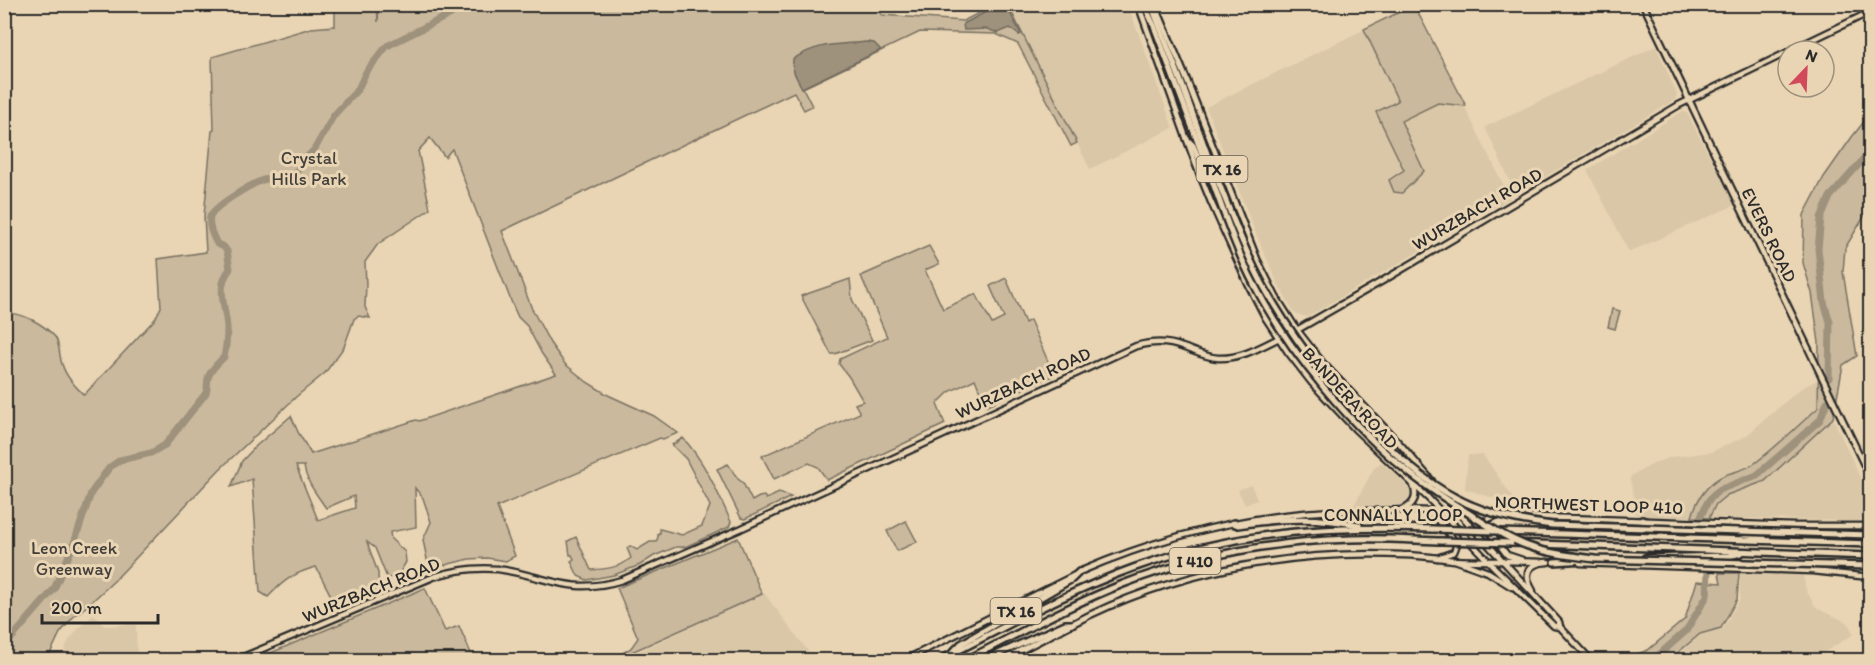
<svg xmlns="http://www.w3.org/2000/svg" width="1875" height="665" font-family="Itim,sans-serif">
  <rect width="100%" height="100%" fill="#e9d5b3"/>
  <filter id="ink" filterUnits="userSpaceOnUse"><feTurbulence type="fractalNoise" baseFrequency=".0167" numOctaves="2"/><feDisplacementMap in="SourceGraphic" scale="12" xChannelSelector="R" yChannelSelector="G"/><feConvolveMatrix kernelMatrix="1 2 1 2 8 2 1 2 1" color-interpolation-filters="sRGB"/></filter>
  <g filter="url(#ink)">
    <g fill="#d9c7a8">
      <polygon points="1008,5 1128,5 1173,128 1090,169"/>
      <polygon points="1414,5 1510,198 1307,317 1294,313 1277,282 1258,239 1206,107"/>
      <polygon points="1656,46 1677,94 1675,100 1516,194 1485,127"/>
      <polygon points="1683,111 1687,113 1735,205 1629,252 1587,170"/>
      <polygon points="1817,380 1819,384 1818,408 1757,462 1744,469 1725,475 1714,481 1700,497 1691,517 1637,516 1635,513 1634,496 1630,480 1631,476 1657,462 1672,457 1711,452 1746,436 1800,389"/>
      <polygon points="1833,418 1870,499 1870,512 1867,516 1858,521 1709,518 1716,504 1727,495 1766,481"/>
      <polygon points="1468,455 1483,455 1519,506 1465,489"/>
      <polygon points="1381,462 1410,488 1412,494 1409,503 1403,506 1353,507 1374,468"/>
      <polygon points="1251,485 1257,500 1245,505 1238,490"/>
      <polygon points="1740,570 1802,572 1806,590 1815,606 1824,612 1847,622 1854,634 1811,660 1672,660 1700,635 1723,628 1740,599"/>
      <polygon points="764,593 815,660 620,660 762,594"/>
      <polygon points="94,614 104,626 136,624 137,660 62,660 67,643 78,629"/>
      <polygon points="47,654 48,660 4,660"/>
    </g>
    <g fill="#cab99d" stroke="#7a7264" stroke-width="1.5" fill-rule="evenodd">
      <path d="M379,4H876L882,15L963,21L995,5H1008L1077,143L1071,146L1018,44L996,34L920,32L803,88L812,106L804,110L794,92L502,231L532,309L550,343L565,364L587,382L608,395L654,416L678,433L663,439L660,438L497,507L515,556L506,561L487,558L469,559L429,569L423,540L431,522L423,498L415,488L416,527L390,532L391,539L405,552L406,562L397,577L387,578L375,548L367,542L378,573L379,592L331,612V596L316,567C294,573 284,580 268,597L260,592L252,479L231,487L242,461L256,446L291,416L298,432L311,454L416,420L419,421L556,374L542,354L527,326L518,317L513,306L452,149L445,157L430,138L418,151L430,209L378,244L365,262L366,284L365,307L370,318L358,316L354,319L344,347L325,373L297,396L219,470L114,581L87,606L75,615L60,633L50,654L5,660V313C21,312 44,324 55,337C60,343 59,357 62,364C66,377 75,386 84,395L155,319L161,307L158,259L206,252L204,216L212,131L214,130L212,57L311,28L335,26V5H377L378,22ZM296,466H304C306,482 317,495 326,508L354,496L355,508L318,520Z"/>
      <polygon points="1414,5 1466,106 1438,103 1401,121 1424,171 1402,193 1394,192 1389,180 1404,170 1376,112 1398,101 1364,29"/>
      <path d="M1870,114V207L1845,248L1843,272L1857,356L1843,365L1833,418L1765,481L1727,495L1716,504L1709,518L1692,517C1696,500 1708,482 1725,475C1735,471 1746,470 1755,463C1777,447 1797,426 1818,408L1819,343L1812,293L1803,263L1804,215L1824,177L1852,137Z"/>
      <polygon points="929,246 939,264 925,270 943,309 976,294 992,324 1004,318 990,286 1006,278 1025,323 1030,320 1054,375 986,406 975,379 949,392 937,404 945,424 827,480 818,467 809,463 774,479 762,456 860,413 855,404 863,401 849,377 839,364 840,359 887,337 861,276"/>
      <polygon points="850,279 852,299 872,340 835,354 831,354 801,296"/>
      <polygon points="1612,309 1620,311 1615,329 1608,327"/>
      <path d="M683,438C705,462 718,493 731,522L729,527L685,547H676L654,556L640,565L614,575L587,580L578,576L571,561L574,559L572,555H570L568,541L576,537L591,570C606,569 619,568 631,558L627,548L630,546L637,550L650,542H656L658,537V533H660V529L682,535L702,526L710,506L686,459L672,445Z"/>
      <polygon points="728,464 738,479 743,483 752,501 759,497 764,496 766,499 779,493 791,497 745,519 741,518 717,469"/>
      <polygon points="906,521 917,542 897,551 887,531"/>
      <polygon points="738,538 762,594 618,658 613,659 631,648 638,638 617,588"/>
      <polygon points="1719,573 1739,573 1737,599 1721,628 1700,634 1669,660 1620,660 1648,650 1685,619 1697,581 1721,583"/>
      <polygon points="425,588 445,631 459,626 474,660 254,660"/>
    </g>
    <g fill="#9e927d" stroke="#70695c" stroke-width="1.5">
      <polygon points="999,5 1007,7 1021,34 1019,35 1010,28 998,33 987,29 964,30 963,24"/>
      <path d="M867,42L874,43L881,50L802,88C797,78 791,71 793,59C820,42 837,45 867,42Z"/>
    </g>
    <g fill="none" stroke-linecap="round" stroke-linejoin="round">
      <g stroke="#9e927d" stroke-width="7">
        <polyline points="1829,378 1830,322 1824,302 1818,249 1821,218 1830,197 1870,152"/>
        <polyline points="1700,518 1708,501 1719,490 1757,475 1820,420 1827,402"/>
        <path d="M4,642L10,640L54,589L73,546L91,493L103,476L110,467L120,460L151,453L165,445L206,393C208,387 207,383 208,378C210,370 218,363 224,357C226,348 227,338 227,328C226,307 215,287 230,269L227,251L224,247L217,244C213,236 208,226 210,217C213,206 252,184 263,180C272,177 281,178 291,178L307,157L314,150L334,115L358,89L366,72L387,46L451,14L464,4"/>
        <polyline points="1653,660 1686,631 1707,596 1708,570"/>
      </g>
      <g stroke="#2b2b2b" stroke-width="9">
        <g id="secondary">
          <polyline points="1643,4 1870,477"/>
          <polyline points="1402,510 1459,512"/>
          <polyline points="1426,512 1436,518 1457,544 1454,552 1437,558"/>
          <polyline points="1468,512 1492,515"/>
          <polyline points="1495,516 1488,519 1486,527 1507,555 1522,560"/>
          <polyline points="1509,516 1795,526 1870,526"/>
          <polyline points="1504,561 1541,562"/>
          <polyline points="1580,563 1812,571 1870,577"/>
          <path d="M236,660L433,577C454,570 475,567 498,569C547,576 569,596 622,580L740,529L1136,346C1151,342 1167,341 1182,347C1194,351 1205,357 1218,358C1240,359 1259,348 1279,338"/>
          <polyline points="905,660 1077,574"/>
          <polyline points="1002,660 1072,624"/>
        </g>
      </g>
      <g stroke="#2b2b2b" stroke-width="9">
        <g id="primary">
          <polyline points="1138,4 1196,165 1211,202 1248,284 1265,317 1288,352 1312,383 1355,429 1428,498 1495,568 1554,626 1560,627 1591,660"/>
          <polyline points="1155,4 1186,78 1257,259 1276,297 1297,330 1322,362 1400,444 1432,481"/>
          <polyline points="1789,51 1870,12"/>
          <polyline points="1187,139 1193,145 1206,175 1208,177 1218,175 1219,166"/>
          <polyline points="1282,337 1297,330 1384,280 1679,105 1788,52"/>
          <polyline points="1455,500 1483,512"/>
          <polyline points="1448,501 1559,622 1560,627"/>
          <polyline points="1457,561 1488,572 1512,587"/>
          <path d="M1079,572C1151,541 1226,520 1305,513C1338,510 1370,512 1402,510C1414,505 1418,497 1413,485"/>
          <path d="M1533,591C1523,574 1527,563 1548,562"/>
          <path d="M1072,624C1173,571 1290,550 1403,555C1420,555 1437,558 1453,560C1470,561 1487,561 1504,561"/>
        </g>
      </g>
      <g stroke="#2b2b2b" stroke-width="10">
        <g id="highway">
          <polyline points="1144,4 1154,26 1205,161"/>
          <polyline points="1151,4 1180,79 1209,159"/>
          <polyline points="1642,520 1654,524 1684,527"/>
          <path d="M1233,523L1238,525C1277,518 1320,517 1359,525"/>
          <polyline points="1500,532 1870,544"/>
          <polyline points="1738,533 1764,538"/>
          <polyline points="1511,543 1870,556"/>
          <polyline points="1645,558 1729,556 1741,553"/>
          <polyline points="1554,562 1585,560"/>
          <polyline points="953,652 961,644 1072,579 1079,572"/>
          <path d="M940,660C1003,628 1066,592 1133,568C1235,531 1326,526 1433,529"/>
          <path d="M966,660C1018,634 1069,605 1123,584C1195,556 1273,541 1351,539C1381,538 1412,540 1442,541"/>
          <polyline points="985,660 1065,624 1072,624"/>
        </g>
      </g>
      <use href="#secondary" stroke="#e9d5b3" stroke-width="4.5"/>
      <use href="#primary" stroke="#e9d5b3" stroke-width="4.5"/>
      <use href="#highway" stroke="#e9d5b3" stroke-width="5"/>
      <g stroke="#2b2b2b" stroke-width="10" stroke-linecap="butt">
        <g id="highway-bridge">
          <path d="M1209,159C1227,201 1241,245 1263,285C1291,336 1326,381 1366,423C1392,452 1422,480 1456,498C1486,514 1519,521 1552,525L1870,535"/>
          <path d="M1205,161C1220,201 1234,246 1254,284C1288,351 1353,429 1412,475C1429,488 1447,500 1465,511C1485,524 1506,538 1528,546C1550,554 1573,556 1595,559L1870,566"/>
          <polyline points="1433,529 1495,531"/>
          <polyline points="1442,541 1511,543"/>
        </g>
      </g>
      <use href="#highway-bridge" stroke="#e9d5b3" stroke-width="5"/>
    </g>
  </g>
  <g text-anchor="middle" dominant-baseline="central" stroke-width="6" stroke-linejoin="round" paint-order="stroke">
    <g fill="#e9d5b3" stroke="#645e54" stroke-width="1.5">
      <rect x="1196.5" y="156" width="51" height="26" rx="4.5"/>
      <rect x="1169.5" y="548" width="51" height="26" rx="4.5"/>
      <rect x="990.5" y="598" width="51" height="26" rx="4.5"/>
    </g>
    <g font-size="16" font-weight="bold" fill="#2b2b2b">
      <text x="1222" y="169">TX 16</text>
      <text x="1195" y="561">I 410</text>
      <text x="1016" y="611">TX 16</text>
    </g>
    <g font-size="18" fill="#43403c" stroke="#e9d5b3">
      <text x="309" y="158">Crystal<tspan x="309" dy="21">Hills Park</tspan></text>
      <text x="74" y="548">Leon Creek<tspan x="74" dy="21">Greenway</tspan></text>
    </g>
    <g font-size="18" fill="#2b2b2b" stroke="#e9d5b3">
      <text transform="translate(1477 209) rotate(-30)">WURZBACH ROAD</text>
      <text transform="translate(1769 235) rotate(64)">EVERS ROAD</text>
      <text transform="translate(1023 383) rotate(-25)">WURZBACH ROAD</text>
      <text transform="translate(1350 398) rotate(47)">BANDERA ROAD</text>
      <text transform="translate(1589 505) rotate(2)">NORTHWEST LOOP 410</text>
      <text x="1393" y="515">CONNALLY LOOP</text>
      <text transform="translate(371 590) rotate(-22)">WURZBACH ROAD</text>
    </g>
  </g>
  <rect width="1875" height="665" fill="none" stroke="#e9d5b3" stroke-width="24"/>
  <rect x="12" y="12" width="1851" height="641" fill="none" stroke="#2b2b2b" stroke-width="2" filter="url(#ink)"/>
  <g transform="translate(1806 69) rotate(23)"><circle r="28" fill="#e9d5b3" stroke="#9d917d" stroke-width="1.5"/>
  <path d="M0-4.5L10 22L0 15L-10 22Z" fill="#d1495b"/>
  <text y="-9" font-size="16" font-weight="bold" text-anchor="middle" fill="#2b2b2b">N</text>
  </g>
  <path d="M42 614v9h116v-9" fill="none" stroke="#2b2b2b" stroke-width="3"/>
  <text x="51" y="614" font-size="18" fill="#2b2b2b" stroke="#e9d5b3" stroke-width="4.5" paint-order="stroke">200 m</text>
</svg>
